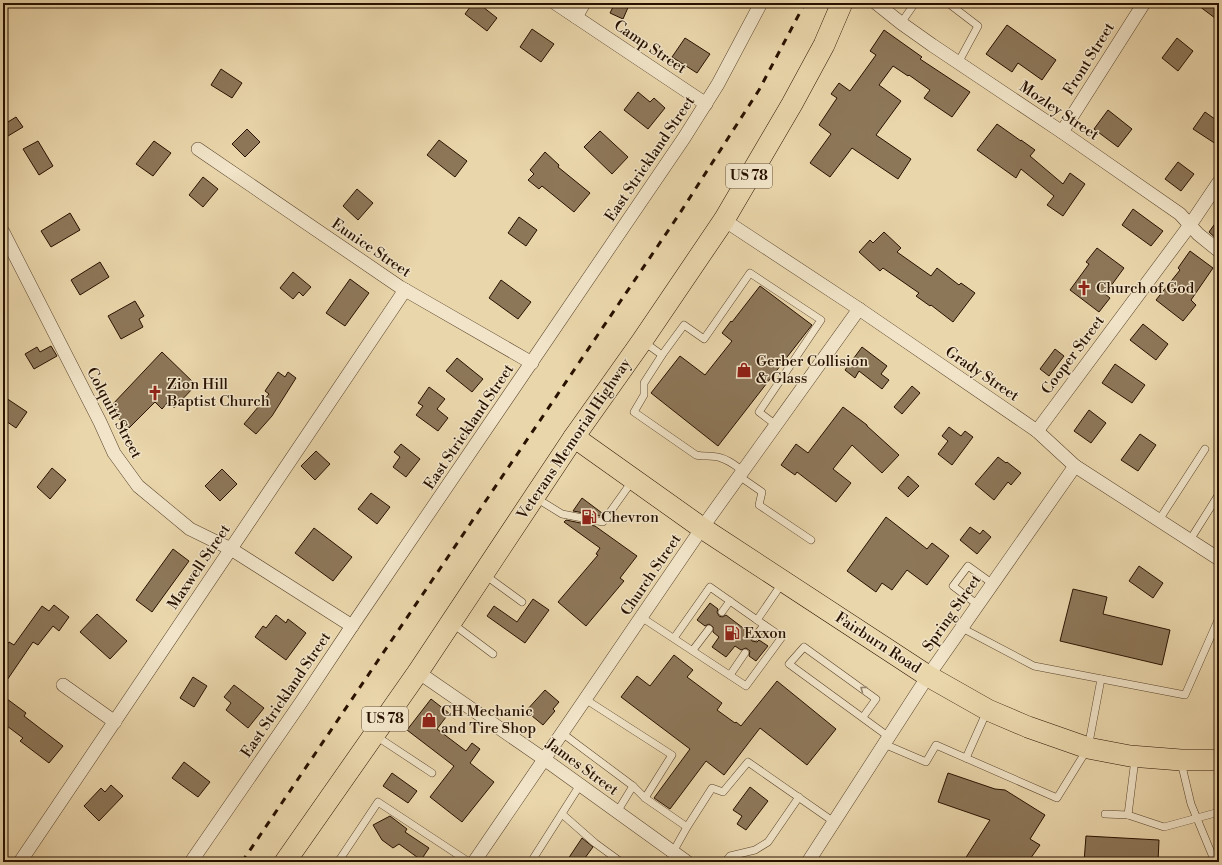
<svg xmlns="http://www.w3.org/2000/svg" width="1222" height="865" font-family="'Libre Bodoni',serif">
  <rect width="100%" height="100%" fill="#ead6ab"/>
  <filter id="stains"><feTurbulence type="fractalNoise" baseFrequency=".005" numOctaves="4"/><feColorMatrix values="0 0 0 0 .2 0 0 0 0 .09 0 0 0 0 .02 0 0 0 .5 -.17"/></filter>
  <radialGradient id="worn" r=".72"><stop offset=".6" stop-color="#630" stop-opacity="0"/><stop offset="1" stop-color="#630" stop-opacity=".3"/></radialGradient>
  <g fill="#8d7759" stroke="#281100">
    <polygon points="473,3 478,3 497,18 487,31 465,14"/>
    <polygon points="615,3 630,3 623,19 610,13"/>
    <polygon points="1195,3 1219,3 1219,21"/>
    <polygon points="1007,25 1056,60 1042,80 1018,63 1012,72 986,54"/>
    <polygon points="532,29 554,44 541,62 520,47"/>
    <polygon points="884,30 922,57 920,59 970,92 952,117 924,98 930,90 909,75 908,76 893,66 879,85 901,101 876,135 911,159 898,179 852,148 830,177 810,163 831,134 819,125 837,98 831,94 839,83 850,91 876,55 870,51"/>
    <polygon points="685,38 710,54 697,73 672,57"/>
    <polygon points="1177,38 1193,51 1178,71 1162,58"/>
    <polygon points="221,69 242,83 232,98 211,85"/>
    <polygon points="638,92 650,102 654,98 665,108 648,129 624,110"/>
    <polygon points="1108,110 1132,129 1118,147 1094,129"/>
    <polygon points="1205,112 1219,122 1219,146 1193,129"/>
    <polygon points="16,117 23,127 3,139 3,125"/>
    <polygon points="997,124 1021,141 1021,140 1035,150 1030,156 1063,184 1070,173 1085,184 1063,216 1047,205 1054,196 1021,169 1016,178 977,150"/>
    <polygon points="247,129 260,142 245,157 232,144"/>
    <polygon points="600,131 628,157 612,174 584,147"/>
    <polygon points="439,140 467,161 455,177 427,155"/>
    <polygon points="38,141 53,166 39,175 23,149"/>
    <polygon points="154,141 171,153 153,176 136,164"/>
    <polygon points="545,152 559,165 558,167 590,193 574,212 542,186 539,189 528,180 534,174 530,170"/>
    <polygon points="1178,162 1194,174 1181,191 1165,179"/>
    <polygon points="203,177 218,189 203,207 189,195"/>
    <polygon points="357,189 373,203 358,220 343,206"/>
    <polygon points="1133,209 1163,231 1151,246 1122,225"/>
    <polygon points="70,213 80,230 51,247 41,231"/>
    <polygon points="519,217 537,230 526,246 508,233"/>
    <polygon points="1219,218 1219,241 1209,232"/>
    <polygon points="884,232 901,248 897,252 931,276 937,268 959,285 961,283 975,293 953,322 931,305 930,306 916,296 919,293 883,268 880,271 859,252 870,240 873,243"/>
    <polygon points="1097,248 1124,268 1105,294 1110,298 1099,312 1070,290 1089,264 1086,262"/>
    <polygon points="1190,251 1213,268 1191,300 1196,305 1183,321 1156,300 1180,270 1178,268"/>
    <polygon points="100,262 109,277 80,295 71,280"/>
    <polygon points="293,272 311,287 303,296 299,292 293,299 280,288"/>
    <polygon points="350,279 369,293 345,326 326,313"/>
    <polygon points="501,280 531,302 518,319 489,298"/>
    <polygon points="760,286 812,325 718,446 651,393 680,356 705,375 732,341 722,333 731,321 732,322"/>
    <polygon points="135,301 144,316 139,319 143,327 121,339 108,316"/>
    <polygon points="1143,324 1168,344 1156,360 1130,340"/>
    <polygon points="51,346 57,356 34,369 25,354 37,347 40,352"/>
    <polygon points="862,347 887,366 881,374 889,380 882,389 859,371 855,378 845,370"/>
    <polygon points="1055,349 1064,356 1049,376 1040,369"/>
    <polygon points="162,352 196,385 174,408 168,402 162,409 155,402 129,428 114,414 117,412 111,406"/>
    <polygon points="457,358 483,379 472,392 446,371"/>
    <polygon points="1115,364 1145,385 1132,403 1102,383"/>
    <polygon points="278,372 285,377 288,372 296,378 272,416 256,434 244,424 269,394 265,391"/>
    <polygon points="912,386 920,393 902,414 894,407"/>
    <polygon points="429,387 445,399 437,409 448,418 438,431 416,415 423,406 418,403"/>
    <polygon points="3,396 27,412 16,428 3,419"/>
    <polygon points="843,407 867,425 867,426 899,455 882,473 852,445 833,469 851,483 836,502 797,472 795,475 781,465 796,444 808,453"/>
    <polygon points="1089,410 1106,423 1091,443 1074,431"/>
    <polygon points="949,427 961,436 965,431 973,437 952,465 938,454 948,441 942,436"/>
    <polygon points="1140,434 1156,445 1138,471 1121,460"/>
    <polygon points="401,444 420,459 406,477 393,467 400,457 394,452"/>
    <polygon points="316,451 330,464 315,480 301,466"/>
    <polygon points="998,457 1006,463 1007,462 1021,473 1011,485 1008,482 994,500 975,484"/>
    <polygon points="52,468 66,480 50,499 37,487"/>
    <polygon points="222,469 237,484 220,501 205,486"/>
    <polygon points="908,476 919,486 908,497 898,488"/>
    <polygon points="371,493 390,507 377,524 358,509"/>
    <polygon points="582,498 602,513 600,516 573,511"/>
    <polygon points="886,517 927,549 932,543 949,556 927,585 907,570 892,590 882,583 876,592 847,571"/>
    <polygon points="566,520 595,526 637,556 620,578 624,581 586,626 558,602 598,555 596,554 600,548 564,522"/>
    <polygon points="970,527 980,534 983,530 991,537 977,554 960,540"/>
    <polygon points="314,528 352,557 333,581 295,553"/>
    <polygon points="173,549 189,561 152,612 136,600"/>
    <polygon points="1139,566 1163,583 1153,598 1129,581"/>
    <polygon points="1073,589 1107,597 1103,614 1170,630 1162,665 1060,641"/>
    <polygon points="533,599 549,610 525,643 487,616 494,606 517,622"/>
    <polygon points="710,603 718,609 717,612 719,616 722,617 726,615 751,634 750,637 752,641 757,642 759,640 768,646 756,661 749,656 750,651 746,648 741,650 735,646 726,657 712,647 719,637 713,632 713,627 709,624 705,626 697,620"/>
    <polygon points="54,605 69,617 59,631 53,626 38,645 33,642 3,686 3,650 9,642 14,645 42,606 49,611"/>
    <polygon points="97,614 127,641 110,659 80,632"/>
    <polygon points="276,615 286,623 288,619 306,633 286,660 255,637 263,626 266,628"/>
    <polygon points="674,655 693,670 687,677 722,703 717,710 735,723 736,722 741,726 777,681 836,729 807,765 760,728 724,775 706,761 670,809 654,798 690,749 621,697 637,676 650,686"/>
    <polygon points="193,677 207,686 194,707 180,698"/>
    <polygon points="234,685 264,708 248,728 226,710 231,703 224,697"/>
    <polygon points="545,690 559,702 553,709 555,711 543,725 526,711"/>
    <polygon points="3,696 26,713 24,716 63,746 49,763 20,741 23,738 3,723"/>
    <polygon points="431,699 449,713 437,729 466,751 472,743 480,749 470,763 494,782 462,822 430,797 454,766 407,730"/>
    <polygon points="184,762 210,782 198,797 172,778"/>
    <polygon points="392,773 417,791 408,803 383,786"/>
    <polygon points="948,773 995,789 1005,790 1045,815 1030,839 1040,845 1028,862 963,862 990,820 938,802"/>
    <polygon points="111,785 123,796 99,821 84,806 101,788 105,792"/>
    <polygon points="750,787 768,801 746,830 737,824 742,816 733,810"/>
    <polygon points="390,816 407,829 405,832 429,848 421,860 399,844 393,848 382,840 373,825"/>
    <polygon points="1086,836 1159,840 1158,862 1084,862"/>
    <polygon points="582,838 593,847 582,862 566,862"/>
  </g>
  <g fill="none" stroke-linecap="round" stroke-linejoin="round">
    <g stroke="#58422b" stroke-width="8">
      <g id="service">
        <polyline points="948,3 978,26 958,63"/>
        <polyline points="901,23 915,3"/>
        <polyline points="644,342 662,355 684,325 704,339 750,273 821,320 759,412 776,425"/>
        <path d="M662,355L644,383V395L634,412L696,455C704,457 713,455 721,458C729,460 736,466 743,471"/>
        <polyline points="739,476 762,492 759,505 811,540"/>
        <polyline points="536,498 562,514 603,522 633,480"/>
        <polyline points="1159,520 1205,449"/>
        <polyline points="1190,540 1219,494"/>
        <polyline points="485,575 522,602"/>
        <polyline points="978,605 953,586 968,566 993,584"/>
        <polyline points="722,612 730,601"/>
        <polyline points="641,617 746,686 782,637 757,620 783,582"/>
        <polyline points="453,624 493,654"/>
        <polyline points="962,628 1034,666 1185,695 1219,618"/>
        <polyline points="755,637 764,625"/>
        <polyline points="674,638 710,587 757,620"/>
        <polyline points="693,650 709,629"/>
        <polyline points="730,675 745,653"/>
        <polyline points="585,699 672,755 645,798 633,786 617,812"/>
        <polyline points="863,717 876,699 804,647 789,664 889,737"/>
        <polyline points="562,733 633,786"/>
        <polyline points="376,736 432,773"/>
        <polyline points="884,744 926,762 936,745 1057,798 1088,748 1101,679"/>
        <polyline points="966,758 987,711"/>
        <polyline points="1181,762 1191,804 1215,862"/>
        <polyline points="645,798 687,827"/>
        <polyline points="562,814 595,843 621,862"/>
        <polyline points="1105,814 1128,815 1164,827 1219,812"/>
        <polyline points="1128,815 1135,759"/>
        <polyline points="673,852 687,827 712,788 723,792 748,762 834,822"/>
        <polyline points="338,862 378,802 469,862"/>
        <polyline points="531,862 580,785"/>
        <polyline points="725,862 730,856 755,850 768,842 799,797"/>
      </g>
    </g>
    <g stroke="#58422b" stroke-width="14">
      <g id="minor">
        <polyline points="555,3 706,104"/>
        <polyline points="876,3 901,23 932,45 1062,132 1180,214 1198,234 1219,251"/>
        <polyline points="576,17 584,3"/>
        <polyline points="1062,132 1144,3"/>
        <polyline points="198,149 400,287 532,363"/>
        <polyline points="724,220 859,309 1037,431 1075,466 1219,559"/>
        <polyline points="3,232 100,422 114,453 138,486 190,529 231,549 352,626"/>
        <polyline points="1037,431 1190,225 1219,182"/>
        <polyline points="418,672 544,759 687,862"/>
        <polyline points="63,685 115,722"/>
        <polyline points="20,862 405,290"/>
        <polyline points="191,862 302,701 352,626 684,138 718,84 761,3"/>
        <polyline points="474,862 702,528 859,309"/>
        <polyline points="808,862 928,676 1075,466"/>
      </g>
    </g>
    <g stroke="#281100" stroke-width="22">
      <g id="primary">
        <polyline points="574,437 702,528 928,676 988,710 1028,727 1088,748 1130,756 1181,760 1219,760"/>
        <polyline points="285,862 418,672 574,437 642,341 724,220 792,104 824,45 842,3"/>
      </g>
    </g>
    <use href="#service" stroke="#f1e4c8" stroke-width="7"/>
    <use href="#minor" stroke="#f1e4c8" stroke-width="13"/>
    <use href="#primary" stroke="#ead6ab" stroke-width="21"/>
    <polyline stroke="#281100" stroke-width="3" stroke-dasharray="7 7" stroke-linecap="butt" points="242,862 678,216 759,90 805,3"/>
  </g>
  <defs><path id="oneway-chevron" d="M-2-3.5L2.5 0L-2 3.5" fill="none" stroke-width="1.6" stroke-linecap="round" stroke-linejoin="round"/></defs>
  <use stroke="#97856e" href="#oneway-chevron" transform="translate(863 689) rotate(-144)"/>
  <defs>
    <g id="church-bare" transform="scale(1.2)"><path d="M-1.2-6h2.4v3.5h3.3v2.4h-3.3V6h-2.4V-.1h-3.3v-2.4h3.3Z" fill="#8f2418" stroke="#f1e4c8" stroke-width="2.5" paint-order="stroke"/></g>
    <g id="shop-bare" transform="scale(1.2)"><path d="M-5-2.5h2.3a2.7 3.5 0 0 1 5.4 0H5L5.5 6h-11ZM-1.5-2.5h3a1.5 2.3 0 0 0-3 0Z" fill="#8f2418" stroke="#f1e4c8" stroke-width="2.5" paint-order="stroke"/></g>
    <g id="fuel-bare" transform="scale(1.2)"><path d="M-5.5-6h7V0h2V4h1.3V-2.5L3-4.5l.8-.8L6-3V5H2.5V1h-1V6h-7ZM-4.2-4.7v3.2H.2V-4.7Z" fill="#8f2418" stroke="#f1e4c8" stroke-width="2.5" paint-order="stroke"/></g>
  </defs>
  <g fill-rule="evenodd">
    <use href="#church-bare" x="1084" y="288"/>
    <use href="#shop-bare" x="744" y="370"/>
    <use href="#church-bare" x="155" y="393"/>
    <use href="#fuel-bare" x="589" y="517"/>
    <use href="#fuel-bare" x="732" y="633"/>
    <use href="#shop-bare" x="429" y="720"/>
  </g>
  <g text-anchor="middle" dominant-baseline="central" stroke-width="3" stroke-linejoin="round" paint-order="stroke">
    <g fill="#f1e4c8" stroke="#64503c" stroke-width="1">
      <rect x="726" y="164" width="46" height="24" rx="3"/>
      <rect x="362" y="707" width="46" height="24" rx="3"/>
    </g>
    <g font-size="14" font-weight="bold" fill="#281100">
      <text x="749" y="176">US 78</text>
      <text x="385" y="719">US 78</text>
    </g>
    <g font-size="15" fill="#281100" stroke="#f1e4c8">
      <text transform="translate(650 47) rotate(34)">Camp Street</text>
      <text transform="translate(1089 59) rotate(-58)">Front Street</text>
      <text transform="translate(1059 111) rotate(34)">Mozley Street</text>
      <text transform="translate(650 159) rotate(-56)">East Strickland Street</text>
      <text transform="translate(371 248) rotate(34)">Eunice Street</text>
      <text transform="translate(1073 355) rotate(-53)">Cooper Street</text>
      <text transform="translate(982 374) rotate(34)">Grady Street</text>
      <text transform="translate(114 413) rotate(62)">Colquitt Street</text>
      <text transform="translate(469 427) rotate(-56)">East Strickland Street</text>
      <text transform="translate(574 439) rotate(-56)">Veterans Memorial Highway</text>
      <text transform="translate(199 567) rotate(-56)">Maxwell Street</text>
      <text transform="translate(651 575) rotate(-56)">Church Street</text>
      <text transform="translate(952 613) rotate(-55)">Spring Street</text>
      <text transform="translate(878 643) rotate(33)">Fairburn Road</text>
      <text transform="translate(286 695) rotate(-56)">East Strickland Street</text>
      <text transform="translate(582 767) rotate(36)">James Street</text>
    </g>
    <g font-size="15" fill="#281100" stroke="#f1e4c8" text-anchor="start">
      <text x="1096" y="288">Church of God</text>
      <text x="756" y="361">Gerber Collision<tspan x="756" dy="17">&amp; Glass</tspan></text>
      <text x="167" y="384">Zion Hill<tspan x="167" dy="17">Baptist Church</tspan></text>
      <text x="601" y="517">Chevron</text>
      <text x="744" y="633">Exxon</text>
      <text x="441" y="711">CH Mechanic<tspan x="441" dy="17">and Tire Shop</tspan></text>
    </g>
  </g>
  <rect width="1222" height="865" fill="none" stroke="#ead6ab" stroke-width="16"/>
  <rect x="4" y="4" width="1214" height="857" fill="none" stroke="#281100" stroke-width="2"/>
  <rect x="8" y="8" width="1206" height="849" fill="none" stroke="#281100"/>
  <rect width="100%" height="100%" filter="url(#stains)"/>
  <rect width="100%" height="100%" fill="url(#worn)"/>
</svg>
